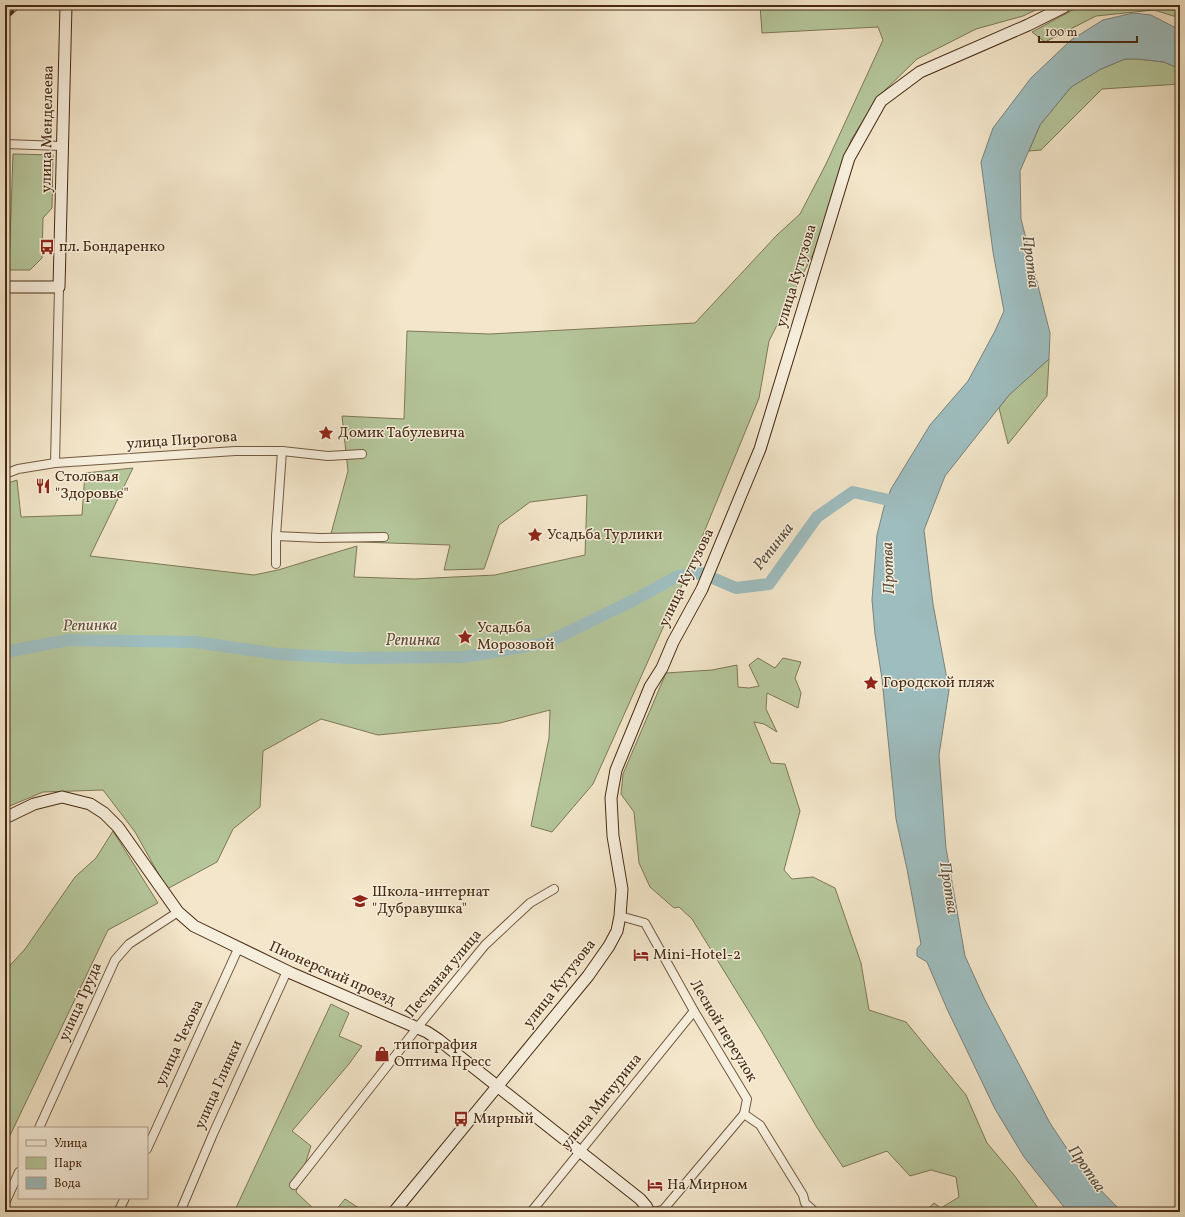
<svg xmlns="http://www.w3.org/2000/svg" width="1185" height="1217" font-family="Vollkorn,serif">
  <rect width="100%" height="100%" fill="#f3e6ca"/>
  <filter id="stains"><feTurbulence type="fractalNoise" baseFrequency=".005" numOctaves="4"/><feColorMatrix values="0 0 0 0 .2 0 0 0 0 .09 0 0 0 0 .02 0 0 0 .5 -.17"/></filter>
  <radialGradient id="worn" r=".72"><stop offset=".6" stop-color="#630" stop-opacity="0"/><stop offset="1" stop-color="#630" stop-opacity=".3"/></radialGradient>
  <g fill="#b5c69b" stroke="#7e7856">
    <polygon points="760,5 1046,5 1023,16 976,29 917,59 877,98 851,140 814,252 769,341 759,398 687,574 593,784 552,832 531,826 549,738 550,710 500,723 378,735 321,719 263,751 260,807 233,829 217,862 167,889 135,832 103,790 43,792 5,808 5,484 17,480 21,517 82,515 85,473 133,468 90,556 254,575 278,570 357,546 354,577 414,579 495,575 585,555 587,495 530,502 499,525 484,569 444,570 450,545 329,541 348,471 342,416 404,419 407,331 490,334 695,323 777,235 800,214 826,164 883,40 878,27 762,33"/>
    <polygon points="1082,5 1180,5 1180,18 1154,10 1096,16 1045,42 1032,32"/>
    <polygon points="1125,59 1138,59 1164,62 1180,69 1180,84 1102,89 1041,150 1029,151 1040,125 1071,87 1101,69"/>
    <polygon points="13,154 53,155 52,208 43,218 42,258 30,270 9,270"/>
    <polygon points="1049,359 1047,396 1008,444 999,408 1009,395"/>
    <polygon points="758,658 775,668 783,658 801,662 795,678 801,693 798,708 767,693 766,709 777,732 764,724 754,722 771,763 785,764 800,811 784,870 792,879 813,877 835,888 861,963 869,1010 906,1022 966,1095 987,1143 1014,1175 1041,1212 924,1212 934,1203 941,1208 959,1197 956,1177 931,1170 910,1176 887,1151 843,1167 816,1126 761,1031 692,919 679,907 674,908 650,887 639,863 634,812 621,794 623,774 666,673 712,670 737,665 738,687 749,688 759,686 749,665"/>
    <polygon points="113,831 158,903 108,930 5,1146 5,971 25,949 75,877 96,858"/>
    <polygon points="331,1004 349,1013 339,1036 362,1046 349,1064 292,1131 311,1146 296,1192 317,1212 234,1212"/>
    <polygon points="345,1199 365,1212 334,1212"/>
  </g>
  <polygon fill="#9ebdbf" stroke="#7b827a" points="1133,13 1151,15 1180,30 1180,69 1164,62 1138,59 1125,59 1101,69 1071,87 1040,125 1020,171 1021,219 1050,333 1049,359 1009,395 945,476 924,530 933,604 949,690 939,755 946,848 965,956 985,1000 1050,1123 1081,1170 1122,1212 1068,1212 1024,1157 995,1109 947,1009 927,962 917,956 917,949 921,944 907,869 896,819 882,679 875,634 872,600 877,535 884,507 891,489 930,425 968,381 995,331 1004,311 993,252 981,162 993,128 1031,78 1071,40 1103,20"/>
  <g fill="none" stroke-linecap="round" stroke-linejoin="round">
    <polyline stroke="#9ebdbf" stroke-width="12" points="5,652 68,640 195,642 278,654 350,658 464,657 546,643 634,600 678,576 701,573 736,588 769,584 817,517 853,492 902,503"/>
    <g stroke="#725940" stroke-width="10">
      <g id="street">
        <polyline points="5,144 62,146"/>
        <polyline points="55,463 59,287"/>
        <polyline points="5,474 18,469 55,463 235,451 282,451 328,456 362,454"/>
        <polyline points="276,536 320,538 384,537"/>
        <polyline points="276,564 276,536 282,451"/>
        <polyline points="620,916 645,923 694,1011 747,1099 744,1114 663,1210 653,1212"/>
        <polyline points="744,1114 760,1125 803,1195 805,1203 815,1212"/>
        <polyline points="39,1128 115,960 129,944 178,912"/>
        <polyline points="147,1149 238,949"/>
        <polyline points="294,1185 417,1028 485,945 530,903 554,889"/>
        <polyline points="5,1203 19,1172"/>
        <polyline points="118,1212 125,1198"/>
        <polyline points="180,1212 213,1134 287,971"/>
        <polyline points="531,1212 694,1011"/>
      </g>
    </g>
    <g stroke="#472a12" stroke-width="13">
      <g id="secondary">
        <polyline points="5,287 59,287 66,5"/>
        <polyline points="5,818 34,804 62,797 90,804 104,813 118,827 178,912 194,926 291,973 427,1032 439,1040 640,1199 646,1206 649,1212"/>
        <polyline points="394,1212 588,976 609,946 617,931 620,916 622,889 613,836 611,798 616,770 650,687 662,668 673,642 702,589 760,449 849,158 881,101 920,72 1028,25 1064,7 1065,5"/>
      </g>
    </g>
    <use href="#street" stroke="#f7efdd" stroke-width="8"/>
    <use href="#secondary" stroke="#f7efdd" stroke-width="11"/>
    <g stroke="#472a12" stroke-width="3.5">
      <polyline id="rail" points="5,19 20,5"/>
    </g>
    <use href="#rail" stroke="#f7efdd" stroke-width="2" stroke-dasharray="6" stroke-linecap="butt"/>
  </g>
  <defs>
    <g id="bus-bare" transform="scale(1.2)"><path d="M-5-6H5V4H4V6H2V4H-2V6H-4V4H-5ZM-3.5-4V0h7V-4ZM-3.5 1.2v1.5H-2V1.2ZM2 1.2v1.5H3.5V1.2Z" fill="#8f2418" stroke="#f7efdd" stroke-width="2.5" paint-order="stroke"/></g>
    <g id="sight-bare" transform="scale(1.2)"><path d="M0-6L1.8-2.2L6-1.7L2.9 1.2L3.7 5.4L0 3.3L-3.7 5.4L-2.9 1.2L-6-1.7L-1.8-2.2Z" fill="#8f2418" stroke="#f7efdd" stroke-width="2.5" paint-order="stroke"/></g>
    <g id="restaurant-bare" transform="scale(1.2)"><path d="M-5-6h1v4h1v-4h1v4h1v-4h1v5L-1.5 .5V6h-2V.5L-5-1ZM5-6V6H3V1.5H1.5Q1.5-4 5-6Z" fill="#8f2418" stroke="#f7efdd" stroke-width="2.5" paint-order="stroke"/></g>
    <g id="school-bare" transform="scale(1.2)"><path d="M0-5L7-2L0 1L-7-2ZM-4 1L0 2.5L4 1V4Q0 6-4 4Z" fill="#8f2418" stroke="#f7efdd" stroke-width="2.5" paint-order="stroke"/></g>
    <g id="hotel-bare" transform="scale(1.2)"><path d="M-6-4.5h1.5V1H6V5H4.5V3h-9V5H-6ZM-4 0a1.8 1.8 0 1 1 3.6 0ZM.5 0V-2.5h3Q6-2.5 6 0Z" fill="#8f2418" stroke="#f7efdd" stroke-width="2.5" paint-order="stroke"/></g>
    <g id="shop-bare" transform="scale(1.2)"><path d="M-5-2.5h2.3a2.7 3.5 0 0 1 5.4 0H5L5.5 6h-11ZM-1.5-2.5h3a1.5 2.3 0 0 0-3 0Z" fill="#8f2418" stroke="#f7efdd" stroke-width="2.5" paint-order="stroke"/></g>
  </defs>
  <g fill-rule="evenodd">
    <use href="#bus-bare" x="47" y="247"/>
    <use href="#sight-bare" x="326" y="433"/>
    <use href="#restaurant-bare" x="43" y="486"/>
    <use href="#sight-bare" x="535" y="535"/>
    <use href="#sight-bare" x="465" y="637"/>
    <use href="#sight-bare" x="871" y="683"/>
    <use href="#school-bare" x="360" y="901"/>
    <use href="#hotel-bare" x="641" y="955"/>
    <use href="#shop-bare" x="382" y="1054"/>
    <use href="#bus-bare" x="461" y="1119"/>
    <use href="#hotel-bare" x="655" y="1185"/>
  </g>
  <g text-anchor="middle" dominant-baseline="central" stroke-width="3" stroke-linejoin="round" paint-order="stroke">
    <g font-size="15" fill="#472a12" stroke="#f7efdd">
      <text transform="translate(48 129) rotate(-89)">улица Менделеева</text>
      <text transform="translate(797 276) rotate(-73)">улица Кутузова</text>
      <text transform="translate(182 441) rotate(-4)">улица Пирогова</text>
      <text transform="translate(687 578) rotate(-64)">улица Кутузова</text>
      <text transform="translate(332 974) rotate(24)">Пионерский проезд</text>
      <text transform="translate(444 974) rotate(-50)">Песчаная улица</text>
      <text transform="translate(560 984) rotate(-52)">улица Кутузова</text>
      <text transform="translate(81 1002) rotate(-66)">улица Труда</text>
      <text transform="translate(723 1031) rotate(59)">Лесной переулок</text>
      <text transform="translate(180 1043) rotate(-65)">улица Чехова</text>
      <text transform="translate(219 1085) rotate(-66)">улица Глинки</text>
      <text transform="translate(602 1102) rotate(-51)">улица Мичурина</text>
    </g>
    <g font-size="15" fill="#472a12" stroke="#f7efdd" text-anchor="start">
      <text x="59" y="247">пл. Бондаренко</text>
      <text x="338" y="433">Домик Табулевича</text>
      <text x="55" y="477">Столовая<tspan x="55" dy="17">"Здоровье"</tspan></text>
      <text x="547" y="535">Усадьба Турлики</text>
      <text x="477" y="628">Усадьба<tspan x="477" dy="17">Морозовой</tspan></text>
      <text x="883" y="683">Городской пляж</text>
      <text x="372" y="892">Школа-интернат<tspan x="372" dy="17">"Дубравушка"</tspan></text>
      <text x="653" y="955">Mini-Hotel-2</text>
      <text x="394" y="1045">типография<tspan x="394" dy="17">Оптима Пресс</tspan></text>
      <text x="473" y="1119">Мирный</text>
      <text x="667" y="1185">На Мирном</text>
    </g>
    <g font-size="16" font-style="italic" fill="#5d4f3d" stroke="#f7efdd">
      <text transform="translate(1030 262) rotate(83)">Протва</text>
      <text transform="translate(774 547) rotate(-52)">Репинка</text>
      <text transform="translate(889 568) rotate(-92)">Протва</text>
      <text transform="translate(90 626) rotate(-1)">Репинка</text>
      <text x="413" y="641">Репинка</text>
      <text transform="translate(948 888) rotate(81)">Протва</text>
      <text transform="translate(1086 1169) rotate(55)">Протва</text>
    </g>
  </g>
  <rect width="1185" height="1217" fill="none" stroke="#f3e6ca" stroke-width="20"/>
  <rect x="6" y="6" width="1173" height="1205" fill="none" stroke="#472a12" stroke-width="2"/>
  <rect x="10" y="10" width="1165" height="1197" fill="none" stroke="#472a12"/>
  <rect x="18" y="1127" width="130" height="72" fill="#f7efdd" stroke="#b1a08c"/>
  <rect x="26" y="1140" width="20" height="6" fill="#f7efdd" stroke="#b1a08c"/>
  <text x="54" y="1147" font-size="12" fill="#472a12">Улица</text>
  <rect x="26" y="1157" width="20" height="12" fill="#b5c69b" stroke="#b1a08c"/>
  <text x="54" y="1167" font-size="12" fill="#472a12">Парк</text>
  <rect x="26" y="1177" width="20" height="12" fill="#9ebdbf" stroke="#b1a08c"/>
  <text x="54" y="1187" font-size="12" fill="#472a12">Вода</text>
  <path d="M1039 36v6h98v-6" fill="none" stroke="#472a12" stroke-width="2"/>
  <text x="1045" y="36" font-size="12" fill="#472a12" stroke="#f7efdd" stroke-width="3" paint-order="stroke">100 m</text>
  <rect width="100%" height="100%" filter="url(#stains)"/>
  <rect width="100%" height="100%" fill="url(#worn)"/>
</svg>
